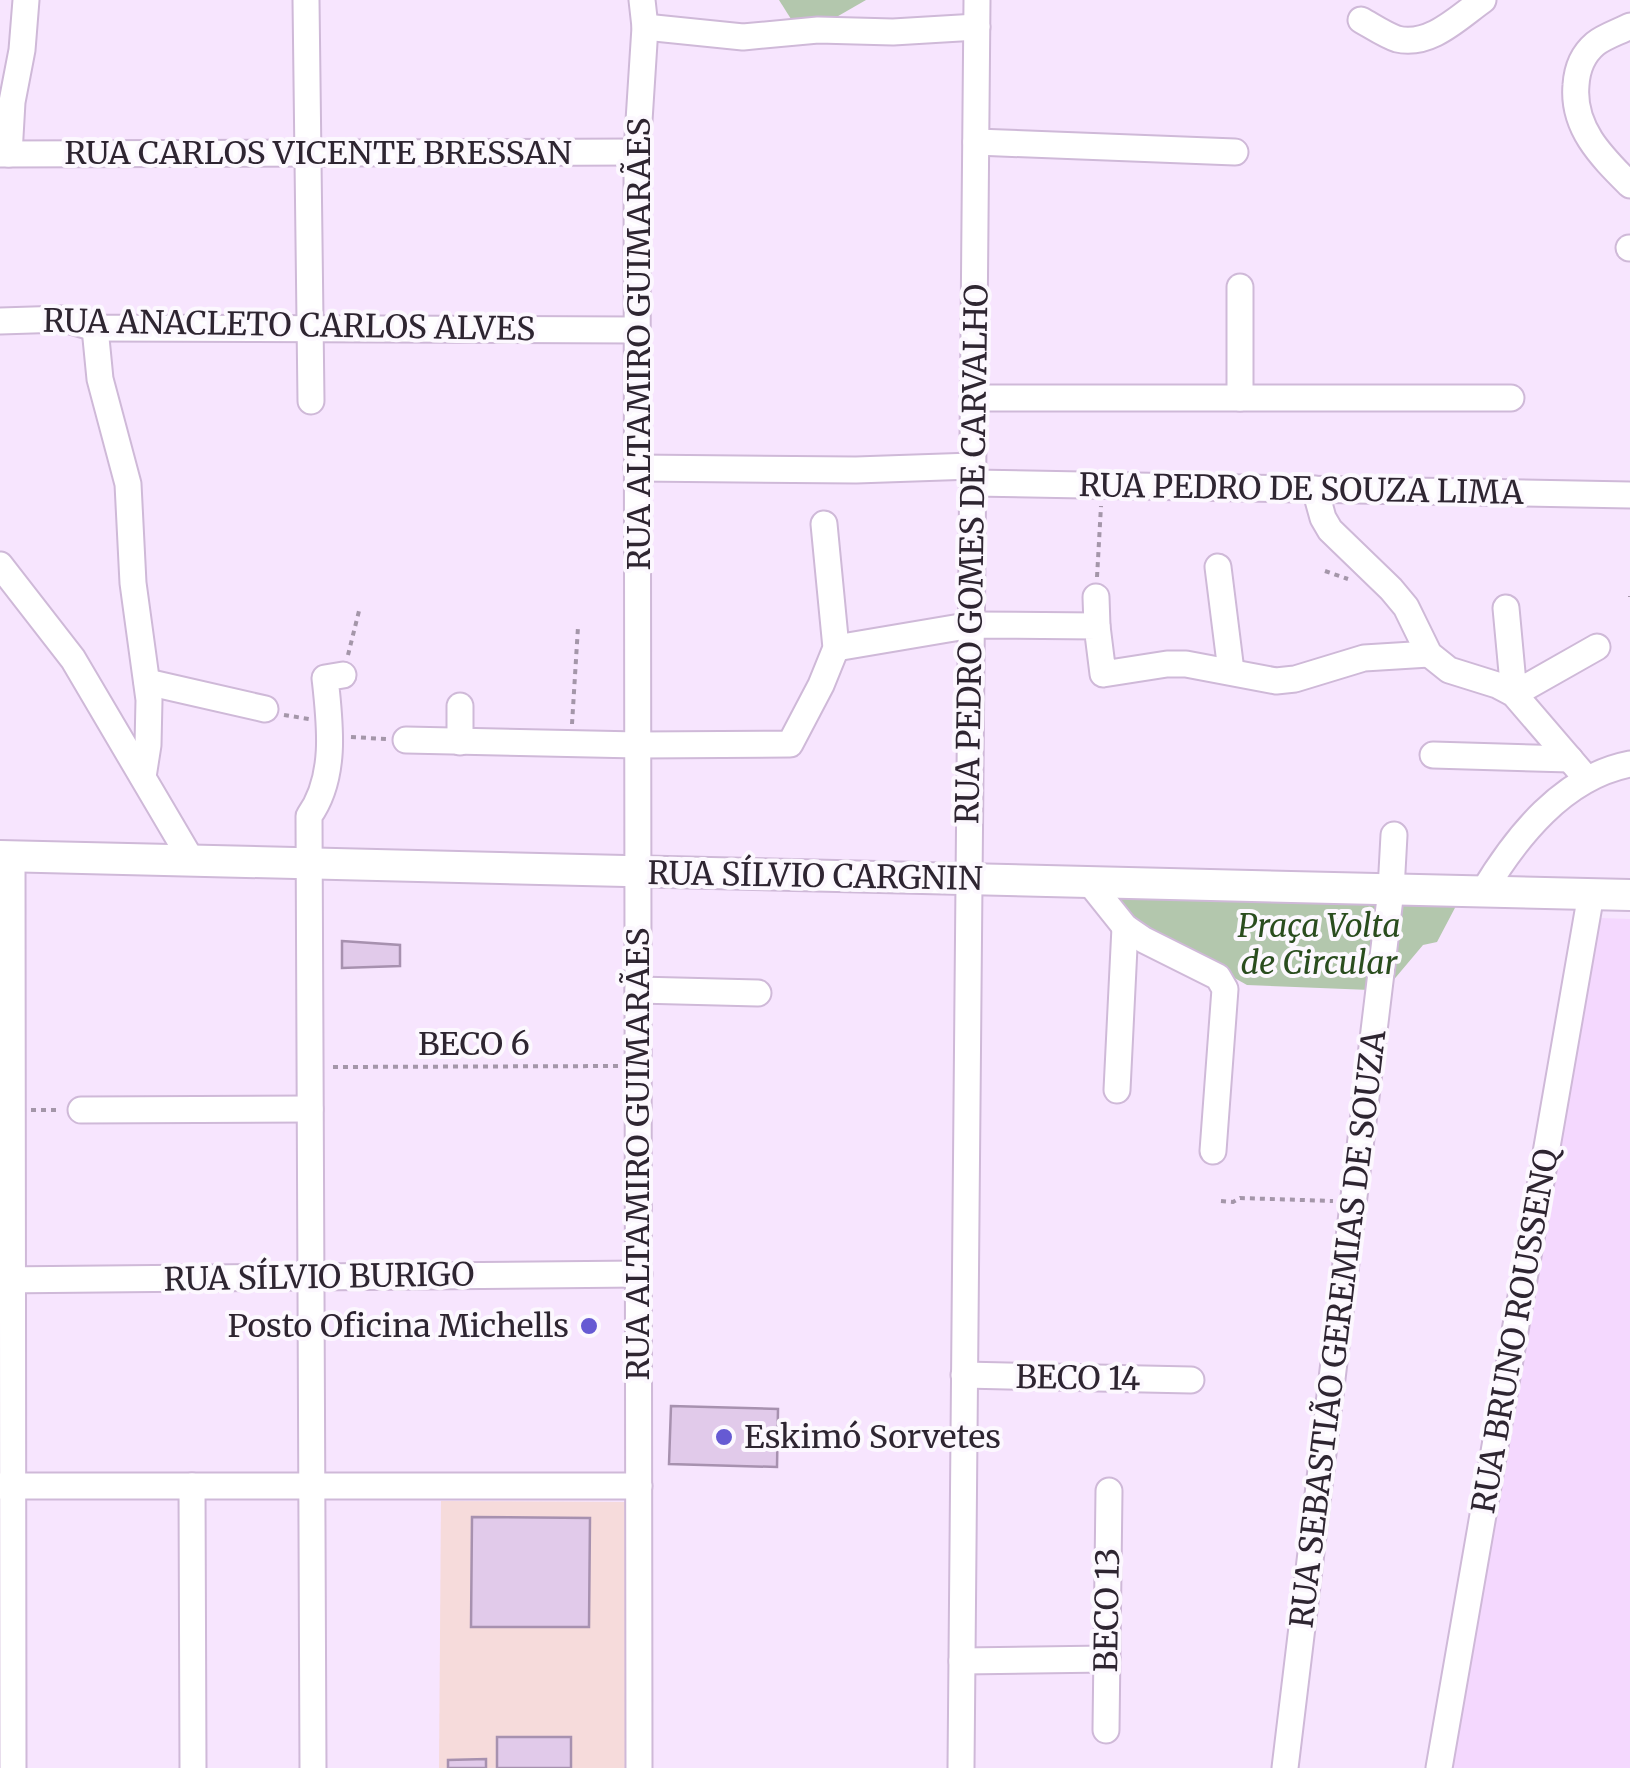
<svg xmlns="http://www.w3.org/2000/svg" width="1630" height="1768" font-family="Merriweather,serif">
  <rect width="100%" height="100%" fill="#f7e5fe"/>
  <polygon fill="#f4d8fe" points="1600,918 1630,919 1630,1768 1449,1768"/>
  <polygon fill="#f6dbdb" points="441,1501 628,1502 627,1768 439,1768"/>
  <g fill="#b3c7ad">
    <polygon points="779,0 866,0 833,19 791,19"/>
    <polygon points="1113,897 1380,902 1370,990 1247,985 1149,930"/>
    <polygon points="1399,902 1457,904 1437,942 1423,945 1391,983"/>
  </g>
  <g fill="#e1caea" stroke="#a791af" stroke-width="2.5">
    <polygon points="342,941 400,945 400,966 342,968"/>
    <polygon points="671,1406 778,1409 777,1467 669,1464"/>
    <polygon points="472,1517 590,1518 589,1627 471,1627"/>
    <rect x="497" y="1737" width="74" height="31"/>
    <polygon points="486,1759 486,1768 448,1768 448,1760"/>
  </g>
  <g fill="none" stroke-linecap="round" stroke-linejoin="round">
    <g stroke="#cfb9d8" stroke-width="29">
      <g id="minor">
        <polyline points="306,0 311,401"/>
        <path d="M1361,20C1372,26 1385,35 1397,39C1430,47 1459,17 1483,0"/>
        <path d="M1630,26C1619,32 1605,36 1595,44C1582,55 1577,69 1576,85C1572,128 1602,157 1630,185"/>
        <polyline points="645,27 743,37 818,30 893,32 977,27"/>
        <polyline points="976,142 1235,152"/>
        <polyline points="0,154 637,152"/>
        <polyline points="9,154 12,102 22,50 26,0"/>
        <polyline points="1629,248 1630,248"/>
        <polyline points="0,321 64,319 95,328 637,330"/>
        <polyline points="95,328 100,379 128,484 133,583 149,700 148,745 143,777"/>
        <polyline points="973,398 1511,398"/>
        <polyline points="1240,398 1240,287"/>
        <polyline points="637,468 856,470 973,466"/>
        <polyline points="973,483 1630,495"/>
        <polyline points="1315,489 1323,518 1330,530 1391,589 1406,607 1429,654 1449,670 1497,685 1514,694 1587,779"/>
        <polyline points="0,565 73,659 192,861"/>
        <polyline points="1218,567 1231,671"/>
        <polyline points="1096,597 1097,626"/>
        <polyline points="1506,608 1514,694 1597,647"/>
        <polyline points="836,648 972,625 1097,626 1103,674 1167,664 1186,664 1276,681 1295,679 1364,658 1429,654"/>
        <polyline points="147,682 265,709"/>
        <polyline points="460,706 460,742"/>
        <polyline points="406,740 638,745 790,744 821,685 836,648 824,524"/>
        <polyline points="1433,755 1570,759"/>
        <polyline points="12,856 13,1768"/>
        <polyline points="1089,882 1125,927 1144,940 1218,977 1225,989 1213,1151"/>
        <path d="M1483,892C1516,837 1563,777 1630,764"/>
        <polyline points="638,990 758,993"/>
        <polyline points="1117,1090 1125,927"/>
        <polyline points="81,1110 310,1109"/>
        <polyline points="0,1280 639,1274"/>
        <polyline points="964,1375 1191,1380"/>
        <polyline points="0,1486 639,1486"/>
        <polyline points="192,1486 193,1768"/>
        <polyline points="962,1661 1107,1659"/>
        <polyline points="1106,1730 1109,1491"/>
        <path d="M313,1768L309,816C337,777 330,723 325,678L343,675"/>
        <polyline points="639,1768 637,152 645,27 642,0"/>
        <polyline points="961,1768 977,0"/>
        <polyline points="1285,1768 1391,890 1394,835"/>
        <polyline points="1439,1768 1591,894"/>
      </g>
    </g>
    <g stroke="#cfb9d8" stroke-width="34">
      <polyline id="major" points="0,856 1630,895"/>
    </g>
    <g stroke="#a496a9" stroke-width="4" stroke-dasharray="5 5" stroke-linecap="butt">
      <polyline points="1325,571 1348,579"/>
      <polyline points="1097,577 1101,506"/>
      <polyline points="1630,596 1630,597"/>
      <polyline points="348,655 359,611"/>
      <polyline points="284,715 309,719"/>
      <polyline points="572,724 578,627"/>
      <polyline points="351,737 386,739"/>
      <polyline points="333,1067 619,1066"/>
      <polyline points="31,1110 61,1110"/>
      <polyline points="1221,1201 1233,1202 1240,1198 1333,1201"/>
    </g>
    <use href="#minor" stroke="#fff" stroke-width="25"/>
    <use href="#major" stroke="#fff" stroke-width="30"/>
  </g>
  <g fill="#665ad3" stroke="#fcf8fe" stroke-width="4">
    <circle cx="589" cy="1326" r="10"/>
    <circle cx="724" cy="1437" r="10"/>
  </g>
  <g text-anchor="middle" dominant-baseline="central" stroke-width="8" stroke-linejoin="round" paint-order="stroke">
    <g font-size="32" fill="#2e2531" stroke="#fcf8fe">
      <text x="318" y="153">RUA CARLOS VICENTE BRESSAN</text>
      <text transform="translate(289 325) rotate(1)">RUA ANACLETO CARLOS ALVES</text>
      <text transform="translate(639 344) rotate(-90)">RUA ALTAMIRO GUIMARÃES</text>
      <text transform="translate(1301 489) rotate(1)">RUA PEDRO DE SOUZA LIMA</text>
      <text transform="translate(972 554) rotate(-89)">RUA PEDRO GOMES DE CARVALHO</text>
      <text transform="translate(815 876) rotate(1)">RUA SÍLVIO CARGNIN</text>
      <text x="474" y="1044">BECO 6</text>
      <text transform="translate(638 1154) rotate(-90)">RUA ALTAMIRO GUIMARÃES</text>
      <text transform="translate(319 1277) rotate(-1)">RUA SÍLVIO BURIGO</text>
      <text transform="translate(1338 1329) rotate(-83)">RUA SEBASTIÃO GEREMIAS DE SOUZA</text>
      <text transform="translate(1515 1331) rotate(-80)">RUA BRUNO ROUSSENQ</text>
      <text transform="translate(1078 1378) rotate(1)">BECO 14</text>
      <text transform="translate(1107 1610) rotate(-89)">BECO 13</text>
    </g>
    <g font-size="32" font-style="italic" fill="#2a4d1e" stroke="#fcf8fe">
      <text x="1319" y="926">Praça Volta<tspan x="1319" dy="37">de Circular</tspan></text>
    </g>
    <g font-size="32" fill="#2e2531" stroke="#fcf8fe" text-anchor="end">
      <text x="569" y="1326">Posto Oficina Michells</text>
      <text x="744" y="1437" text-anchor="start">Eskimó Sorvetes</text>
    </g>
  </g>
</svg>
